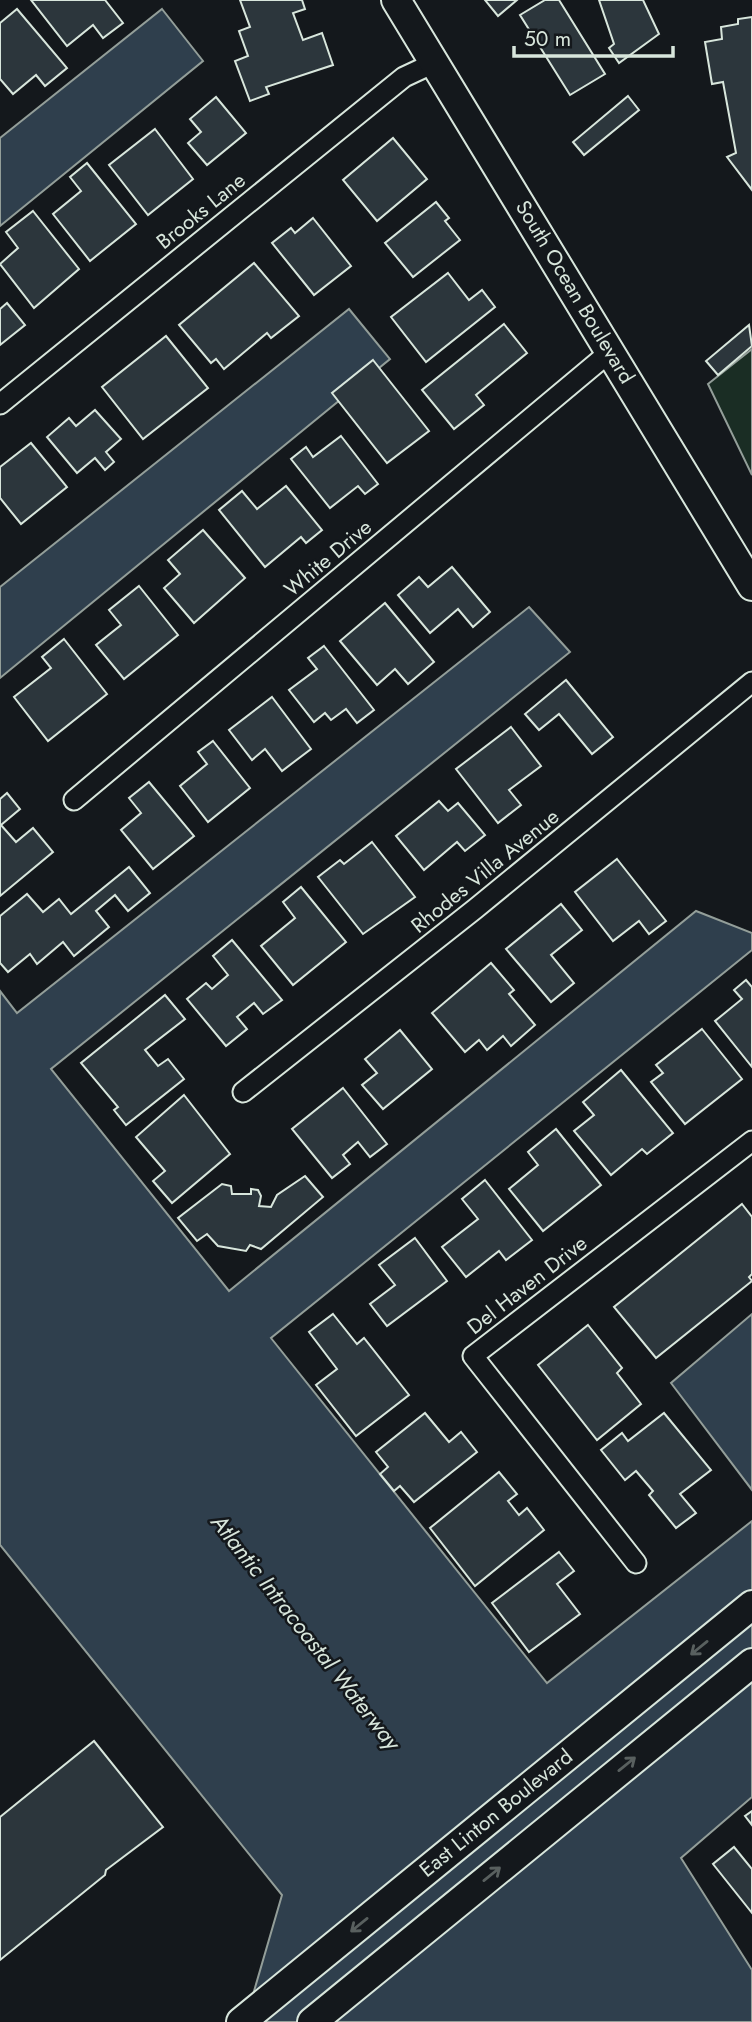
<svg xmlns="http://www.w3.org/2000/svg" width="752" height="2022" font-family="Jost,sans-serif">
  <rect width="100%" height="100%" fill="#14181c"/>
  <polygon fill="#1a2d24" stroke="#939e99" stroke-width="2" points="752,349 752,475 708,384"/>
  <g fill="#2f3f4d" stroke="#939e99" stroke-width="2">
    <polygon points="162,9 203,61 0,226 0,138"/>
    <polygon points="349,309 390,359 0,678 0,587"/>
    <polygon points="529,607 570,652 51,1069 229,1291 696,911 752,933 752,950 271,1338 547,1683 752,1521 752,1797 681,1858 752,1970 752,2022 245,2022 282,1895 0,1545 0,991 17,1013"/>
    <polygon points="752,1314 752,1490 671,1383"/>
  </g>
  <g fill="#2c363c" stroke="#d8e6dc" stroke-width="2">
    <polygon points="31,0 105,0 123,23 103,38 93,25 67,46"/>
    <polygon points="240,0 302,0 305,9 293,13 303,40 322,33 333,65 266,87 269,94 250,101 235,61 248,56 239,31 250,27"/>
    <polygon points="485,0 517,0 498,16"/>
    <polygon points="545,0 559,0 605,74 570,95 520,15"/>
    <polygon points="599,0 643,0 659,34 619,63 609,48 614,44"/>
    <polygon points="17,9 67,68 45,86 36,75 13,94 0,79 0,23"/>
    <polygon points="752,17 752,190 727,157 736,153 723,82 712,84 705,42 722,39 721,27 738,24 738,19"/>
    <polygon points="628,96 639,110 584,155 573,142"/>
    <polygon points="216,97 246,133 207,165 188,143 201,132 190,119"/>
    <polygon points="155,129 193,179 148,215 109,165"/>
    <polygon points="393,138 427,179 377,221 343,180"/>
    <polygon points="87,163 136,224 90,261 53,214 81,191 70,177"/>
    <polygon points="436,202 449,218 445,221 460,240 413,277 385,243"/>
    <polygon points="33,211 79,269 34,308 0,264 18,248 6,232"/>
    <polygon points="313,218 351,266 314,295 272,243 291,228 295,233"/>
    <polygon points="254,263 299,316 271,338 267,333 224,369 216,359 211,363 179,325"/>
    <polygon points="448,273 469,300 482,290 495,307 426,362 391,317"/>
    <polygon points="7,303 25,325 0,345 0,309"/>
    <polygon points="504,324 527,353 476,395 484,405 454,429 422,390"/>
    <polygon points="749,325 752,346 718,375 706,361"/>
    <polygon points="166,336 208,388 143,439 102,387"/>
    <polygon points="373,360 429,431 387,463 332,393"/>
    <polygon points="95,410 121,439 106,452 114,462 105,470 95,458 77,473 47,437 69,418 76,426"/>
    <polygon points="341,436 378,484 365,494 358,486 330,508 291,459 306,447 313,457"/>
    <polygon points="31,443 67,487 21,524 0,498 0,467"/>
    <polygon points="286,486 322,530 306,543 301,537 265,567 219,510 242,491 257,509"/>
    <polygon points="203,530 245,578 194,623 164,588 180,574 168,560"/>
    <polygon points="452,567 490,612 473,627 458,609 430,633 398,595 419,577 428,587"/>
    <polygon points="139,586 178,635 124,679 96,645 121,625 109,610"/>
    <polygon points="385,603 434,662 408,684 395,669 377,685 340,641"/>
    <polygon points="64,639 107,694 48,741 14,697 51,668 42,657"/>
    <polygon points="324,646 374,710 357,723 346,709 331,720 325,713 314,722 289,690 317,669 308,658"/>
    <polygon points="566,680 613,737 592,754 559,714 539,730 525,714"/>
    <polygon points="272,697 311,749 282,771 265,749 252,760 229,730"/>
    <polygon points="511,727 541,766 509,790 521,805 498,823 456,769"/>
    <polygon points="213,741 250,788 208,822 180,786 207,764 198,752"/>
    <polygon points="149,782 194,836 153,869 121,830 141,813 129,798"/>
    <polygon points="7,793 20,809 1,825 16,842 33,828 53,852 0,896 0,799"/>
    <polygon points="439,801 448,811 458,803 485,835 465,851 457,842 424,870 396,836"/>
    <polygon points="372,842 415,897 363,934 318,877 340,860 344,864"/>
    <polygon points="617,859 666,921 649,934 639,921 613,941 575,892"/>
    <polygon points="129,867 150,893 128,911 115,895 96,911 109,927 74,956 63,942 37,964 30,954 8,972 0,963 0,916 27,894 43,912 59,899 71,914"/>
    <polygon points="301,887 346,942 293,985 261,946 295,918 283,902"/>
    <polygon points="561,904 582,930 551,955 574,983 551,1002 506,949"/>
    <polygon points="232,940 282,1000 263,1014 254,1003 237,1017 247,1029 226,1046 187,999 206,983 212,989 228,975 213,956"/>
    <polygon points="491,963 514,990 509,994 535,1025 511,1046 503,1036 487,1050 479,1040 465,1052 432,1013"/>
    <polygon points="746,980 752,987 752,1067 715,1021 742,999 734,990"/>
    <polygon points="165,995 185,1019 145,1050 158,1066 168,1059 184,1079 126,1125 114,1110 118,1107 81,1063"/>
    <polygon points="702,1029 742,1079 685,1124 651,1082 663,1073 656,1065"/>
    <polygon points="400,1030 432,1069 383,1109 362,1085 377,1073 365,1059"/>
    <polygon points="621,1070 673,1133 647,1154 642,1149 611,1175 574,1131 594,1115 583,1102"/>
    <polygon points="343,1088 387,1144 370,1157 358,1142 343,1155 350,1164 332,1178 292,1129"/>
    <polygon points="184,1095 230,1154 172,1203 153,1181 165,1171 136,1137"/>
    <polygon points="556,1129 601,1185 543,1231 509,1189 538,1165 528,1152"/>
    <polygon points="305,1176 323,1197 261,1249 250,1245 246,1251 218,1246 207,1234 197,1241 178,1218 222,1184 231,1186 232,1194 251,1194 251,1189 258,1190 261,1196 259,1206 271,1207 277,1195"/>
    <polygon points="485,1180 532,1240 506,1260 499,1251 466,1277 442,1247 478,1219 462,1199"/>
    <polygon points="742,1204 752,1217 752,1274 749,1277 752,1281 656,1358 614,1307"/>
    <polygon points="415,1238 447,1281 387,1326 370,1304 395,1285 379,1265"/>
    <polygon points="333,1314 357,1344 364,1338 409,1395 356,1436 316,1385 337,1369 309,1332"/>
    <polygon points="588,1325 622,1368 617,1373 641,1404 597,1440 538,1365"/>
    <polygon points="425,1413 449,1442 461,1432 477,1452 414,1502 400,1486 394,1491 380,1474 388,1467 376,1452"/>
    <polygon points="664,1413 711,1470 680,1494 696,1513 676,1528 649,1495 653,1491 636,1471 625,1480 601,1450 622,1433 628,1441"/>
    <polygon points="499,1472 517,1494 508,1501 519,1515 527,1508 544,1530 475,1586 430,1528"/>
    <polygon points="559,1552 574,1571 557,1584 580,1614 529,1652 492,1603"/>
    <polygon points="94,1741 163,1827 106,1870 105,1875 0,1960 0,1817"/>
    <polygon points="752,1811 752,1825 745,1816"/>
    <polygon points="734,1847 752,1869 752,1913 713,1864"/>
  </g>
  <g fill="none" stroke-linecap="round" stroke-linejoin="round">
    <g stroke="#d8e6dc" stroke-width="23">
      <g id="street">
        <polyline points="0,404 404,77 436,62"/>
        <polyline points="74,800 611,351"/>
        <polyline points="243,1092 475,909 752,682"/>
        <polyline points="636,1563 473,1356 752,1141"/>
      </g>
    </g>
    <g stroke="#d8e6dc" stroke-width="32">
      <g id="secondary">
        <polyline points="396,0 752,586"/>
        <polyline points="241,2022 752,1605"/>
        <polyline points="312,2022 752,1663"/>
      </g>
    </g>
    <use href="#street" stroke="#14181c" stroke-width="19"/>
    <use href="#secondary" stroke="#14181c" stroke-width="28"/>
  </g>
  <defs><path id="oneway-shaft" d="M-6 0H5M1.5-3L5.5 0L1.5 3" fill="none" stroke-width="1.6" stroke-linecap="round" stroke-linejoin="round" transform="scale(1.75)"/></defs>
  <g stroke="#59605f">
    <use href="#oneway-shaft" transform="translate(699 1648) rotate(141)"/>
    <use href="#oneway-shaft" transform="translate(627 1764) rotate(-39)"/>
    <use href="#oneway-shaft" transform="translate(492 1874) rotate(-39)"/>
    <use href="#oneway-shaft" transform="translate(359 1925) rotate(141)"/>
  </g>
  <g text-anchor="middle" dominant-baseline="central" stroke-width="5" stroke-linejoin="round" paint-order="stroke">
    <g font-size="21" fill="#d8e6dc" stroke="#14181c">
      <text transform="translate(201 211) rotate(-39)">Brooks Lane</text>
      <text transform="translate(575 292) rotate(59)">South Ocean Boulevard</text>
      <text transform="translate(328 558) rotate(-40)">White Drive</text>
      <text transform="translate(485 871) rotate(-39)">Rhodes Villa Avenue</text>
      <text transform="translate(527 1285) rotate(-38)">Del Haven Drive</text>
      <text transform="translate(496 1813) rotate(-39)">East Linton Boulevard</text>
    </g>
    <g font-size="23" font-style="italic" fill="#d8e6dc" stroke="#14181c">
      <text transform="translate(306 1632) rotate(52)">Atlantic Intracoastal Waterway</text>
    </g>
  </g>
  <path d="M514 46v10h159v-10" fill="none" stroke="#d8e6dc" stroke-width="3.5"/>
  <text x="524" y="46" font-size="21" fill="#d8e6dc" stroke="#14181c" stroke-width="5" paint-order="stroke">50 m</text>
</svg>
